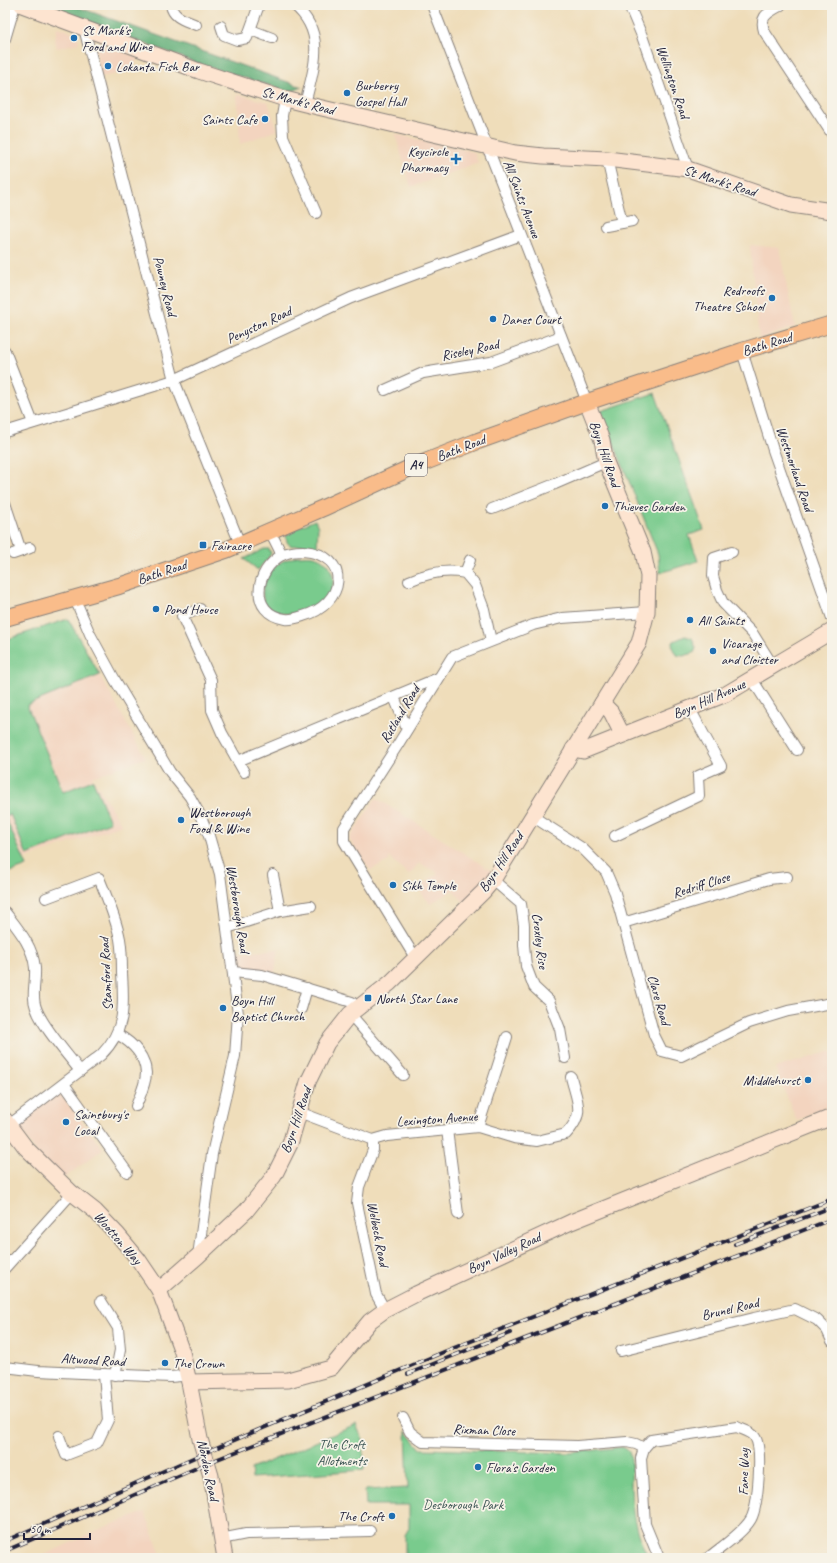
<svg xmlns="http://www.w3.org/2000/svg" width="837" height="1563" font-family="Caveat,sans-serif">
  <rect width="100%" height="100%" fill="#f7f3e8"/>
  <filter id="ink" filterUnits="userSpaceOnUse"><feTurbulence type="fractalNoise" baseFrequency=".025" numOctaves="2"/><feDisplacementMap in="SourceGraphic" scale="8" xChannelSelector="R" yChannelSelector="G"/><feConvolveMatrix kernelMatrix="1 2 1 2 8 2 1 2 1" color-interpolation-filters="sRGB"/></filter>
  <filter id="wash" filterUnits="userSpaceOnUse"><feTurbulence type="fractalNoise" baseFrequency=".012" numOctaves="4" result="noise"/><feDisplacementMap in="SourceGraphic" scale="16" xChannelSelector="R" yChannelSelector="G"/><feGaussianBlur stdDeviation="0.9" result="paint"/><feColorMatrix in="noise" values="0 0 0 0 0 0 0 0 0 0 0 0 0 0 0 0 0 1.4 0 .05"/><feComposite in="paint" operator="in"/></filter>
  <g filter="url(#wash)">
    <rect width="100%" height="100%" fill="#efddba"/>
    <g fill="#f3d4bf">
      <polygon points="57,27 77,34 79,43 57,48 55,40"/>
      <polygon points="99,43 138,57 132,71 101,77 95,45"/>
      <polygon points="237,94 268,102 277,130 240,144"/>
      <polygon points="395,134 474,152 478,163 411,187"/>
      <polygon points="750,245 779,248 795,327 759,339"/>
      <polygon points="68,619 146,758 92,777 122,825 24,859 5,817 5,640"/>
      <polygon points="376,798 405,816 495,873 466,905 453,890 430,904 418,888 438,873 419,863 409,875 389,857 389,861 370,870 349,839"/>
      <polygon points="279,949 274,976 242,969 238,952"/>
      <polygon points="832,1051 832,1104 797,1121 775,1068"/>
      <polygon points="53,1096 62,1096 103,1149 64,1178 37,1154 19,1127 21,1121"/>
      <polygon points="145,1512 162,1558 38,1558 100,1529"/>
    </g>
    <g fill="#79cb8d" stroke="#4e7664">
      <polygon points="655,393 704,530 689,535 698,561 660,573 658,554 601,411"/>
      <path d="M315,520L318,527L317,547C313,546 310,545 307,545C296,544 287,551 286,536L294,529Z"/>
      <path d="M264,549H269L271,553C269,559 262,564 258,570L244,559Z"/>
      <path d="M297,556C302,556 308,555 313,556C330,559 338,578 330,594C324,606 295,617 282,613C276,611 271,610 266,605C256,591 270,567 283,561C287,559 293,558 297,556Z"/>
      <polygon points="68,619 100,675 27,705 63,792 93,780 110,822 27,855 10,814 5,817 5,640"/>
      <polygon points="685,636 692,638 696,648 694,653 683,656 677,655 672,645 674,641"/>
      <polygon points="5,817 27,866 5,874"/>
      <polygon points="356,1425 363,1440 364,1470 252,1478 251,1469"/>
      <path d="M406,1431L421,1449L570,1453L622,1447C626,1449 629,1450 630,1455C633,1464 631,1476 631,1486C632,1511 635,1537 650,1558H405V1535L409,1528V1505H366L365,1490L408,1488Z"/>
    </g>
    <polygon fill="#62af78" stroke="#42685a" points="48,5 72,5 302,87 291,92 199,64 54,9"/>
  </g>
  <g filter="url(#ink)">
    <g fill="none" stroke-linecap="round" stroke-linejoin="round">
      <g stroke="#88807a" stroke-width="12">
        <g id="street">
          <path d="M171,5C173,18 185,20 196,25"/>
          <path d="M294,5C327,33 314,67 305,104"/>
          <polyline points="432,5 587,402"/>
          <polyline points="629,5 642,36 688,169"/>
          <path d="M781,5C769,13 759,15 764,31L832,134"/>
          <polyline points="221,26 224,35 237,40 247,38 259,5"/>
          <polyline points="84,28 174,380 240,544"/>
          <polyline points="251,30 272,38"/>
          <polyline points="5,39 15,5"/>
          <polyline points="285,99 282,116 283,136 316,213"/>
          <polyline points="607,159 622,223"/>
          <polyline points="606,226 632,221"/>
          <polyline points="5,351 33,423"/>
          <polyline points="742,351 773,450 832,618"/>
          <polyline points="385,390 423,373 491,362 561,336"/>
          <polyline points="5,432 174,380 351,298 521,235"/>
          <polyline points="5,503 21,551"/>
          <polyline points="492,509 555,484 606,462"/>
          <polyline points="270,531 282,555"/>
          <path d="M303,551C353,555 345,605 303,616C297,618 291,620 285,619C248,613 255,570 282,555C288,552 296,551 303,551Z"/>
          <polyline points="732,552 714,558 713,576 717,590 723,603 753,634 773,666"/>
          <polyline points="13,554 30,548"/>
          <polyline points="465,573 470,560"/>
          <path d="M409,581C427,573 446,569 465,573L475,585L484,609L491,641"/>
          <polyline points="75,599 90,634 115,680 170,772 190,797 200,815 209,836 220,874 238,1014 235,1056 212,1154 198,1256"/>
          <polyline points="200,609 182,616 211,680 212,710 222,733 244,772"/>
          <polyline points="752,679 797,750"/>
          <polyline points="394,697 407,729"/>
          <polyline points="238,761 438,678"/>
          <polyline points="532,816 582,848 606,872 615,893 654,1035 662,1051 681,1056 749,1023 788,1011 832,1003"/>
          <polyline points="615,836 699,796 698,776 721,766 690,709"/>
          <polyline points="273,875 280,911"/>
          <polyline points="493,880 521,904 524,925 524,945 526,966 534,987 549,1001 560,1029 565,1058"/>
          <path d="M5,912C18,929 33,946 35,968C36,982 31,995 36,1008C42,1026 68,1055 80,1071"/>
          <polyline points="623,923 769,879 787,877"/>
          <polyline points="227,928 280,911 311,906"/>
          <polyline points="416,959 344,841 344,828 397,746 452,657 533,625 562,618 647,612"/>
          <polyline points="233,972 262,975 352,1002"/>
          <polyline points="301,1009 307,988"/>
          <polyline points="350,1014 403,1075"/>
          <path d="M117,1034C131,1042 145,1055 146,1073C146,1083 140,1096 136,1106"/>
          <polyline points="64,1084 127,1172"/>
          <path d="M299,1112L373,1140L387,1136L478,1127L514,1138L537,1141L566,1134C586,1113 577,1102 571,1077"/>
          <path d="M9,1125L101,1055C126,1030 124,1006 122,973C122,962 122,950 120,939C116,918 107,898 99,878L46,898"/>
          <polyline points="478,1127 507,1037"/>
          <polyline points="447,1130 458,1214"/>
          <polyline points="373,1140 373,1150 359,1187 357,1203 376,1294 385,1310"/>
          <polyline points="5,1268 72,1193"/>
          <polyline points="101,1301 118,1328 120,1350 115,1375"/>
          <polyline points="621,1351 754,1318 795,1309 817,1320 827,1330 832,1341"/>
          <polyline points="5,1367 38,1371 170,1377 181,1376"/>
          <polyline points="403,1418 410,1432 423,1442 577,1446 627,1442 636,1444 644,1448"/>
          <polyline points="59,1436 66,1455 97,1443 108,1420 104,1375"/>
          <polyline points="221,1539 246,1534 370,1531"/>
          <path d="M659,1558L645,1524L641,1458L644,1448L651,1440L737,1427C743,1430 751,1431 755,1437C763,1449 758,1506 751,1519C743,1533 721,1547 708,1558"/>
        </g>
      </g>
      <g stroke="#88807a" stroke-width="17">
        <g id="secondary">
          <polyline points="22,5 199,71 285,99 305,104 515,153 543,156 607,159 688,169 791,205 832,211"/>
          <polyline points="602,703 611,712 622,734"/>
          <polyline points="573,749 583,751 726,694 832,631"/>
          <polyline points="5,1120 26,1148 72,1193 95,1211 118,1235 138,1259 159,1290 182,1352 189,1382 200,1439 211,1476 225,1558"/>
          <polyline points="159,1290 198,1256 246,1211 274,1176 290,1144 308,1082 327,1043 350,1014 390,983 483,892 493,880 639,643 647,612 648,576 643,552 606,462 602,440 587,402"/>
          <polyline points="189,1382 288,1380 331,1368 370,1321 385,1310 416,1294 571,1222 832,1117"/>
        </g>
      </g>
      <g stroke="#88807a" stroke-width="18">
        <polyline id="primary" points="5,618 119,586 226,550 323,508 410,468 478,441 587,402 742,351 832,324"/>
      </g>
      <use href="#street" stroke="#fff" stroke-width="10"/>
      <use href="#secondary" stroke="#fde4d0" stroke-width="15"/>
      <use href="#primary" stroke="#f9bc8a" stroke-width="16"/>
      <g stroke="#22223b" stroke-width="4">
        <g id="rail">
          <polyline points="735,1244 832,1207"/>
          <polyline points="408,1374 510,1333"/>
          <polyline points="5,1541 211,1450 446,1351 832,1199"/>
          <polyline points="5,1551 215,1460 832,1219"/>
        </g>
      </g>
      <use href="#rail" stroke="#f7f3e8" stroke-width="2.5" stroke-dasharray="8" stroke-linecap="butt"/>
    </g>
  </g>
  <g fill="#1f6fb2" stroke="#f7f3e8" stroke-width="1.5">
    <circle cx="74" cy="38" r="4"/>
    <circle cx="108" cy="66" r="4"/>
    <circle cx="347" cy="93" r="4"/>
    <circle cx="265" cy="119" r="4"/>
    <path d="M454 153h4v4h4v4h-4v4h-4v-4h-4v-4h4z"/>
    <circle cx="772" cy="298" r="4"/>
    <circle cx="493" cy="319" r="4"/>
    <circle cx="605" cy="506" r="4"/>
    <rect x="199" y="541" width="8" height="8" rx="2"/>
    <circle cx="156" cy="609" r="4"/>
    <circle cx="690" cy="620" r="4"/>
    <circle cx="713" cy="651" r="4"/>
    <circle cx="181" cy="820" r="4"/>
    <circle cx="393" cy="885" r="4"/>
    <rect x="364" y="994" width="8" height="8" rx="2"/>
    <circle cx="223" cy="1008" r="4"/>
    <circle cx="808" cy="1080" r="4"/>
    <circle cx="66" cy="1122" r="4"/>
    <circle cx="165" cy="1363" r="4"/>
    <circle cx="478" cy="1467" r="4"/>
    <circle cx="392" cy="1516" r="4"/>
  </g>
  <g text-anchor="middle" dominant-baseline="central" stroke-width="3.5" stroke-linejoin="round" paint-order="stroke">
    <rect fill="#f7f3e8" stroke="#62616f" stroke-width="1" x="405" y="454" width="22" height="22" rx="3"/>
    <g font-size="13" font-weight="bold" fill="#22223b">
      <text x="416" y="465">A4</text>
    </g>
    <g font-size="14" fill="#22223b" stroke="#f7f3e8" text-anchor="start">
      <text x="82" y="30">St Mark's<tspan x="82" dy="16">Food and Wine</tspan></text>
      <text x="116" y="66">Lokanta Fish Bar</text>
      <text x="355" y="85">Burberry<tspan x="355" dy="16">Gospel Hall</tspan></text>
      <text x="257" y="119" text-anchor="end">Saints Cafe</text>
      <text x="448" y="151" text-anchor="end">Keycircle<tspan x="448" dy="16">Pharmacy</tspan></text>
      <text x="764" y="290" text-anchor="end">Redroofs<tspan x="764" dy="16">Theatre School</tspan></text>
      <text x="501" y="319">Danes Court</text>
      <text x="613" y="506">Thieves Garden</text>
      <text x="211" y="545">Fairacre</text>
      <text x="164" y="609">Pond House</text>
      <text x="698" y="620">All Saints</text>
      <text x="721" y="643">Vicarage<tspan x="721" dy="16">and Cloister</tspan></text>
      <text x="189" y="812">Westborough<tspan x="189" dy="16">Food &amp; Wine</tspan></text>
      <text x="401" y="885">Sikh Temple</text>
      <text x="376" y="998">North Star Lane</text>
      <text x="231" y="1000">Boyn Hill<tspan x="231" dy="16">Baptist Church</tspan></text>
      <text x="800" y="1080" text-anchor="end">Middlehurst</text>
      <text x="74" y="1114">Sainsbury's<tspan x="74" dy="16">Local</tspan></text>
      <text x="173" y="1363">The Crown</text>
      <text x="486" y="1467">Flora's Garden</text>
      <text x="384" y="1516" text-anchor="end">The Croft</text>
    </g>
    <g font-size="14" fill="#22223b" stroke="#f7f3e8">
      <text transform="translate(673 82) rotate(71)">Wellington Road</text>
      <text transform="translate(298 101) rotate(15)">St Mark's Road</text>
      <text transform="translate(720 181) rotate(18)">St Mark's Road</text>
      <text transform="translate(522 199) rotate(69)">All Saints Avenue</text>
      <text transform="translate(165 286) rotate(76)">Powney Road</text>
      <text transform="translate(259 325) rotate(-25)">Penyston Road</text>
      <text transform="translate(767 344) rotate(-17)">Bath Road</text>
      <text transform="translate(470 350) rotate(-12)">Riseley Road</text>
      <text transform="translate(461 448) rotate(-21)">Bath Road</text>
      <text transform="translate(605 454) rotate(71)">Boyn Hill Road</text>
      <text transform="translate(795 469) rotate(71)">Westmorland Road</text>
      <text transform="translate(162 572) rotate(-18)">Bath Road</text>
      <text transform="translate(709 699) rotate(-24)">Boyn Hill Avenue</text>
      <text transform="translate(400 714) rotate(-59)">Rutland Road</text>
      <text transform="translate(501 862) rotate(-56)">Boyn Hill Road</text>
      <text transform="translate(701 885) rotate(-17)">Redriff Close</text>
      <text transform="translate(238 909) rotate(81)">Westborough Road</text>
      <text transform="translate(540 941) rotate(83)">Croxley Rise</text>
      <text transform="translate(106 974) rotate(-93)">Stamford Road</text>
      <text transform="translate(659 1000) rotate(74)">Clare Road</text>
      <text transform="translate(437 1119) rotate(-4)">Lexington Avenue</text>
      <text transform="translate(296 1120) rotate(-71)">Boyn Hill Road</text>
      <text transform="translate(378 1234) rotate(79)">Welbeck Road</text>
      <text transform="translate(118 1238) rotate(49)">Wootton Way</text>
      <text transform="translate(504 1253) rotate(-25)">Boyn Valley Road</text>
      <text transform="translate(730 1309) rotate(-13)">Brunel Road</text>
      <text transform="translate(93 1360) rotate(3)">Altwood Road</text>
      <text transform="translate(484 1430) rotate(2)">Rixman Close</text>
      <text transform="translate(208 1470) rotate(78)">Norden Road</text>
      <text transform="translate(743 1472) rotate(-90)">Fane Way</text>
    </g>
    <g font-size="14" fill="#3c5554" stroke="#f7f3e8">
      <text x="342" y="1444">The Croft<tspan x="342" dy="16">Allotments</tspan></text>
      <text x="463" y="1504">Desborough Park</text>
    </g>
  </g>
  <rect width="837" height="1563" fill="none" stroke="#f7f3e8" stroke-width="20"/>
  <path d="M24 1533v6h66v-6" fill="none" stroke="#22223b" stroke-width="2"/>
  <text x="30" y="1533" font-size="12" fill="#22223b" stroke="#f7f3e8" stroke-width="3" paint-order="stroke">50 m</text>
</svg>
